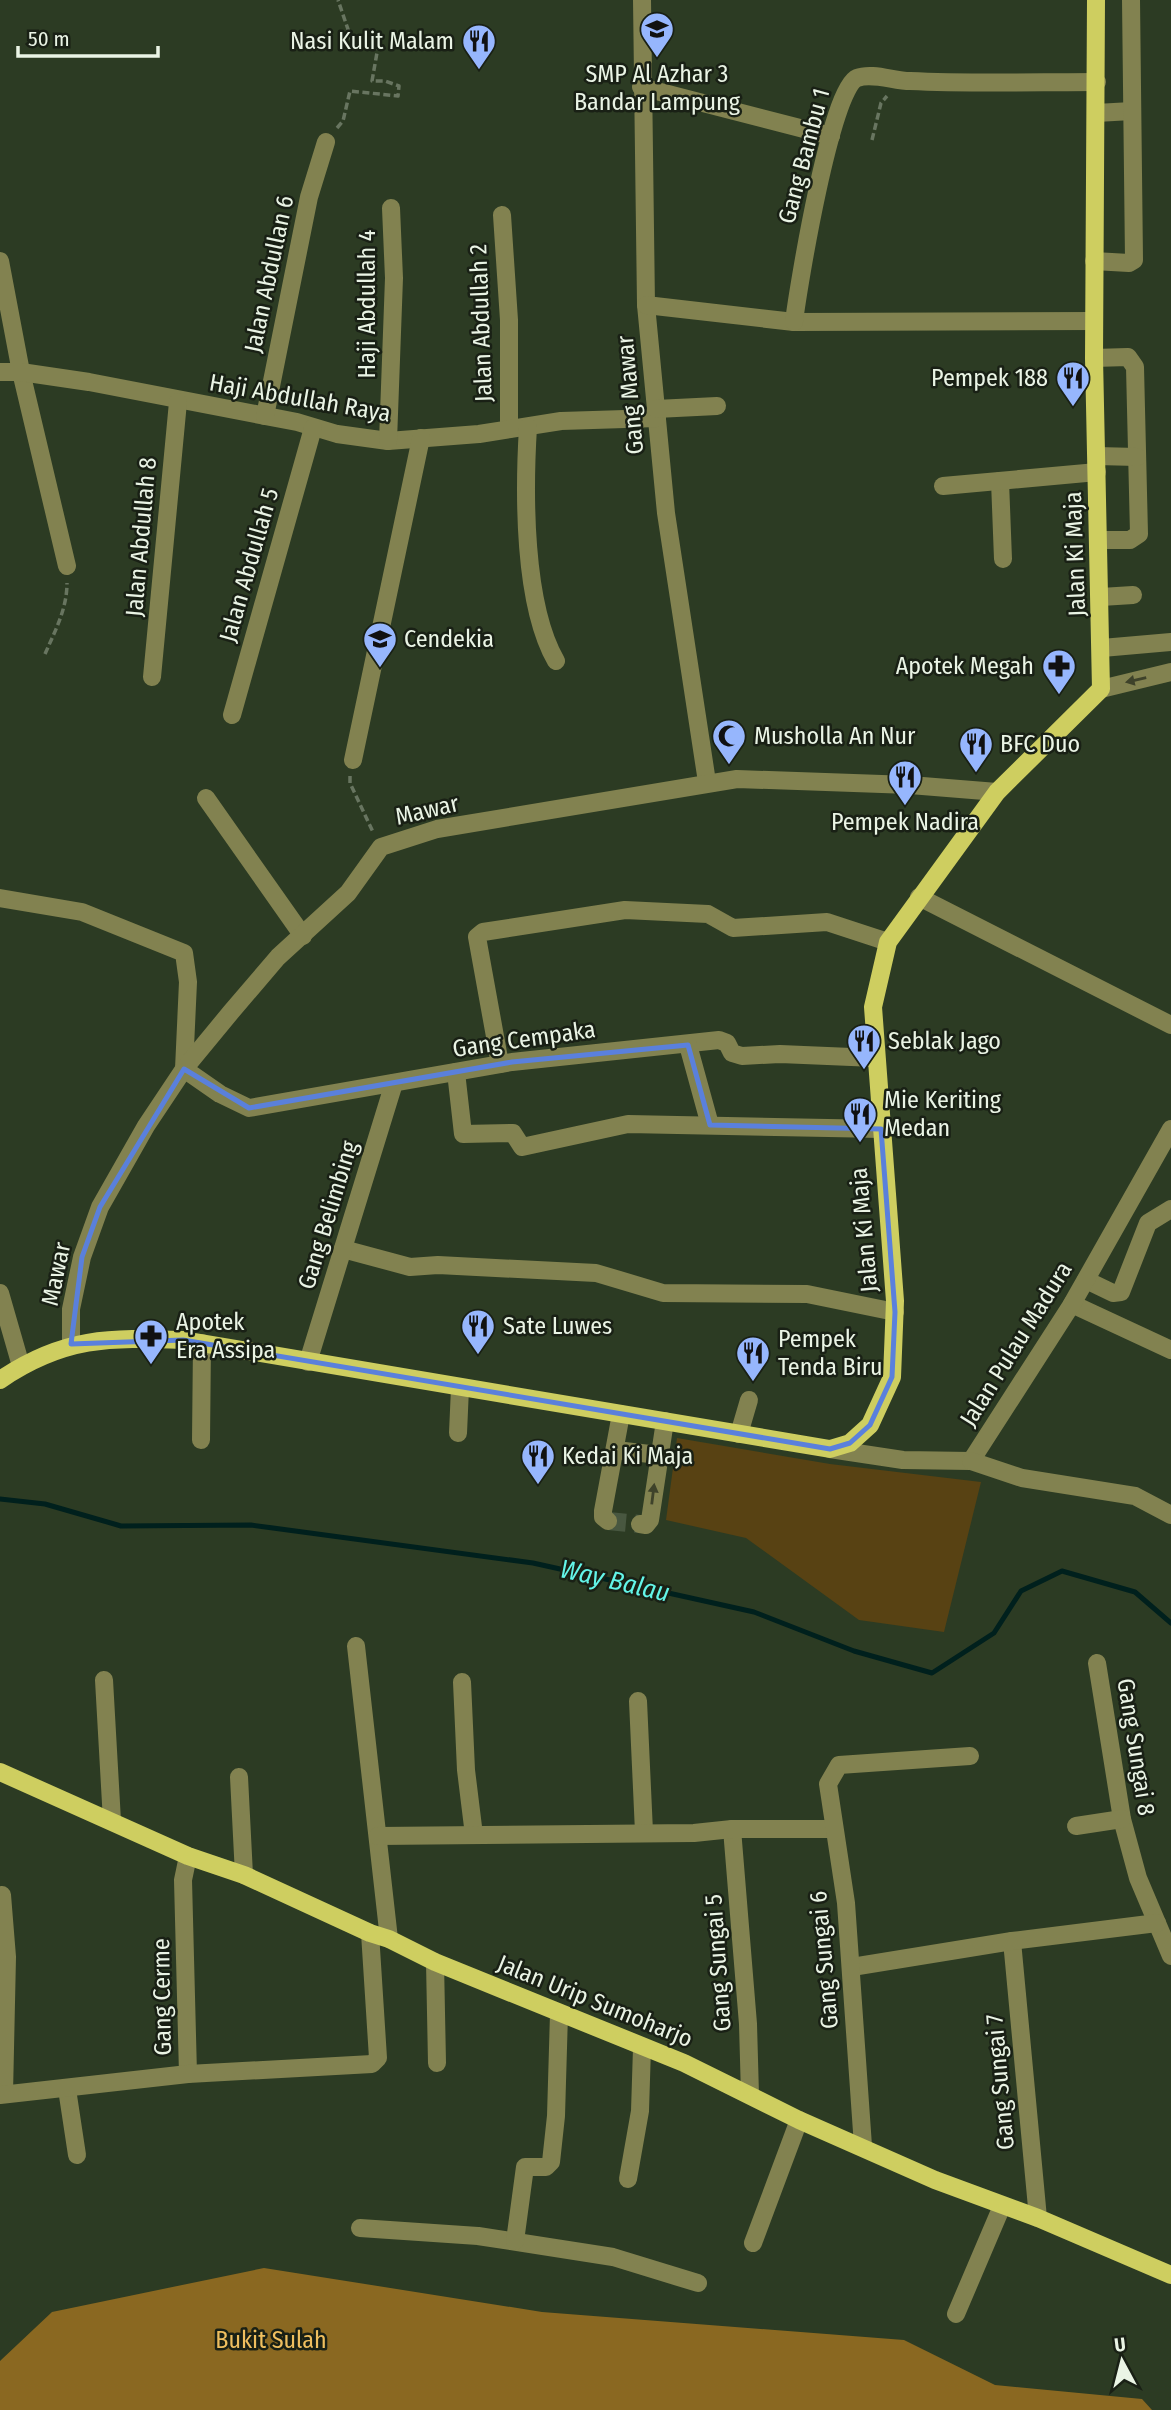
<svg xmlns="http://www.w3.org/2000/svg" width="1171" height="2410" font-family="'Fira Sans Condensed',sans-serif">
  <rect width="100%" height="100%" fill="#2c3b23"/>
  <polygon fill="#584213" points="677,1438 830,1464 981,1482 944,1632 859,1620 746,1538 666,1520"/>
  <polygon fill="#8a6821" points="264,2268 542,2312 904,2340 995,2385 1142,2399 1152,2410 0,2410 0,2361 52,2312"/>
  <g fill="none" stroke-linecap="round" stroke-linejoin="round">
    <polyline stroke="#00201d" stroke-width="5" points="0,1499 45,1504 121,1526 251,1525 533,1563 754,1612 854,1651 932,1673 994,1633 1021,1591 1062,1571 1135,1592 1171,1623"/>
    <polyline stroke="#485740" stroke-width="18" stroke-dasharray="18 9" stroke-linecap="butt" points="608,1521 640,1524"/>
    <g stroke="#687560" stroke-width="3.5" stroke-dasharray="7 3.5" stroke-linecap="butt">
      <polyline points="337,128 343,121 350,91 398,96 399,86 385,81 372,81 378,47 353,44 338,0"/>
      <polyline points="872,140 881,103 887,96"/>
      <path d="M45,654C55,631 67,609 67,583"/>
      <polyline points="350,776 350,783 373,832"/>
    </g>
    <g stroke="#828250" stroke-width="18">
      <polyline points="642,0 646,305 666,513 707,782"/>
      <polyline points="641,87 831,136"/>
      <polyline points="1096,113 1132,111"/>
      <polyline points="502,215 509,320 509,429"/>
      <polyline points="0,261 21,372 67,566"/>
      <polyline points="1094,261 1129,263 1134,260 1131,0"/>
      <polyline points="646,305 794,322 1094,321"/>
      <path d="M794,322C798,288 831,88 857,78C872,72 894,81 910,81C972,84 1035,82 1097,82"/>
      <polyline points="1094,358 1128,357 1135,367 1139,534 1130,540 1099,540"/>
      <polyline points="0,372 21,372 89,382 297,422 337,434 388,441 479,434 561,421 657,418"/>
      <polyline points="656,409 717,406"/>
      <polyline points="265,416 309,197 326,142"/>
      <path d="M528,427C524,492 523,604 556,661"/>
      <polyline points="388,441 394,278 391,208"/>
      <polyline points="1097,456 1137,457"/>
      <polyline points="1000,481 1003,559"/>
      <polyline points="943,486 1097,472"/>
      <polyline points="1101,597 1133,595"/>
      <polyline points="1102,648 1171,642"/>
      <polyline points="152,677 178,402"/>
      <polyline points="1101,689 1171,672"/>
      <polyline points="232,715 313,428"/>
      <polyline points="353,760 421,438"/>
      <polyline points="206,798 303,936"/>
      <polyline points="919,897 1171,1025"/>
      <polyline points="0,898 82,912 184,953 188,982 184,1069 220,1094 249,1108 512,1062 719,1040 727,1043 732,1053 742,1056 780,1054 875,1058"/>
      <polyline points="688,1045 710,1125"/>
      <polyline points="500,1064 477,937 483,932 625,910 708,914 733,928 827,922 888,942"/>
      <polyline points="456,1072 463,1134 513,1133 522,1147 628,1124 881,1129"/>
      <polyline points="343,1249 410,1267 438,1265 596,1273 663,1293 807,1294 895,1312"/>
      <polyline points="1086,1280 1113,1293 1121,1292 1148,1223 1171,1209"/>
      <polyline points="0,1293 21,1366"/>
      <polyline points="1072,1304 1171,1350"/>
      <polyline points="71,1344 71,1309 82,1257 100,1207 146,1126 184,1069 231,1012 278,957 348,893 381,847 437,829 737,779 910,785 997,792"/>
      <polyline points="308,1362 394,1083"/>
      <polyline points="458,1433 460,1388"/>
      <polyline points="739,1434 749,1400"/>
      <polyline points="201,1440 202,1343"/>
      <polyline points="830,1449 903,1460 971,1461 1072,1304 1171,1129"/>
      <polyline points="616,1450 658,1455"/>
      <polyline points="971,1461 1022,1478 1135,1496 1171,1515"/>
      <polyline points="608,1521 603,1517 603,1511 621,1414"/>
      <polyline points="640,1524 646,1525 650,1520 665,1421"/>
      <polyline points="356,1646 389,1939"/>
      <polyline points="1097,1663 1122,1819 1138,1878 1171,1956"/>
      <polyline points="104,1680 112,1821"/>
      <polyline points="462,1682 466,1770 474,1835"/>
      <polyline points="638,1701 644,1832"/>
      <polyline points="239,1777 244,1875"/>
      <polyline points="1076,1826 1122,1819"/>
      <polyline points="732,1829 748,2024 750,2095"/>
      <polyline points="378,1836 694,1833 732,1829 834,1829"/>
      <polyline points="188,1856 183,1880 188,2074"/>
      <polyline points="2,1895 7,1957 4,2094"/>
      <polyline points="1012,1941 1038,2218"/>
      <polyline points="435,1962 437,2063"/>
      <polyline points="852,1967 1012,1941 1157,1923"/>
      <polyline points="67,2089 77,2155"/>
      <polyline points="0,2095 188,2074 372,2064 378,2058 370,1933"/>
      <polyline points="863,2146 846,1903 828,1784 839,1765 970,1756"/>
      <polyline points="628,2179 640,2111 642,2048"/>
      <polyline points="360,2228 478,2236 613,2257 698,2283"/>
      <polyline points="515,2241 525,2167 546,2167 551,2162 556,2116 559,2014"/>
      <polyline points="753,2243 799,2120"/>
      <polyline points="956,2314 1002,2206"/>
    </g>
    <g stroke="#cece60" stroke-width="18">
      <path d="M0,1380C63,1337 110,1337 183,1340L830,1449L850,1443L870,1425L892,1377L895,1301L873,1007L888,942L997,792L1101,689L1094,358L1096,0"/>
      <polyline points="0,1772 188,1856 244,1875 370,1933 389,1939 435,1962 684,2063 799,2120 935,2180 1038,2218 1171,2275"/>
    </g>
  </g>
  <defs><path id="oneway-solid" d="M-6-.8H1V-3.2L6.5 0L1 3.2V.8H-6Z" transform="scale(1.75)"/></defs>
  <g fill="#3e422a">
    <use href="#oneway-solid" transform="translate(1136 680) rotate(167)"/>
    <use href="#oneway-solid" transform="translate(653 1494) rotate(-83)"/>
  </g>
  <path fill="none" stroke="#5a80dc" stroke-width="5" stroke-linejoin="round" d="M688,1045L710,1125L881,1129L895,1312L892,1377L870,1425L850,1443L830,1449L183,1340L71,1344L82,1257L100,1207L184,1069L249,1108L512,1062Z"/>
  <defs>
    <g id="school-pin" transform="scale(1.75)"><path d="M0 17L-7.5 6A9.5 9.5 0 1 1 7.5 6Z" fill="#96b6fd" stroke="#192015"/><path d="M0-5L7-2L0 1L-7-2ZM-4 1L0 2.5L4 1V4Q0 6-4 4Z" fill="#111"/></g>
    <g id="restaurant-pin" transform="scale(1.75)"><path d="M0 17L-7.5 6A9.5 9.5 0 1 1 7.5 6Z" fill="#96b6fd" stroke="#192015"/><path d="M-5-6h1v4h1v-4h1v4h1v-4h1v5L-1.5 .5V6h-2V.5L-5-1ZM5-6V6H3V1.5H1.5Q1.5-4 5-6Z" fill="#111"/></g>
    <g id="pharmacy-pin" transform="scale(1.75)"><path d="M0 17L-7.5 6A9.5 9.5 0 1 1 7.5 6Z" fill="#96b6fd" stroke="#192015"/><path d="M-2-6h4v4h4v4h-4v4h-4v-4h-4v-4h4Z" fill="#111"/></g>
    <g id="mosque-pin" transform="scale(1.75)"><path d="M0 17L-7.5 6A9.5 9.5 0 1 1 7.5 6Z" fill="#96b6fd" stroke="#192015"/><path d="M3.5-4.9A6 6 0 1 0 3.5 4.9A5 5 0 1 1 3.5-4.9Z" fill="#111"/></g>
  </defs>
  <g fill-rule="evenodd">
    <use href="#school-pin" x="657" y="29"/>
    <use href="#restaurant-pin" x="479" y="41"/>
    <use href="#restaurant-pin" x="1073" y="378"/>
    <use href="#school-pin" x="380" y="639"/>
    <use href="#pharmacy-pin" x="1059" y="666"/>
    <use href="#mosque-pin" x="729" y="736"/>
    <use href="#restaurant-pin" x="976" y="744"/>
    <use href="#restaurant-pin" x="905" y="777"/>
    <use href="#restaurant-pin" x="864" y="1041"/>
    <use href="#restaurant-pin" x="860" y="1114"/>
    <use href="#restaurant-pin" x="478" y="1326"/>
    <use href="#pharmacy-pin" x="151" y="1336"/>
    <use href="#restaurant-pin" x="753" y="1353"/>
    <use href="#restaurant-pin" x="538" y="1456"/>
  </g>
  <g text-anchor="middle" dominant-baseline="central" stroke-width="5" stroke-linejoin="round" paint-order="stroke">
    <g font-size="24" fill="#eaf4e5" stroke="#192015" text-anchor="start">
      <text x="454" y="41" text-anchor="end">Nasi Kulit Malam</text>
      <text x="657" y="74" text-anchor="middle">SMP Al Azhar 3<tspan x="657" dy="28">Bandar Lampung</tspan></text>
      <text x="1048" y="378" text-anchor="end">Pempek 188</text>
      <text x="404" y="639">Cendekia</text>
      <text x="1034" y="666" text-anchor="end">Apotek Megah</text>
      <text x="754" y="736">Musholla An Nur</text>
      <text x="1000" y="744">BFC Duo</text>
      <text x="905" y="822" text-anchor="middle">Pempek Nadira</text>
      <text x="888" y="1041">Seblak Jago</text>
      <text x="884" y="1100">Mie Keriting<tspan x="884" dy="28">Medan</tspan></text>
      <text x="176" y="1322">Apotek<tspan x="176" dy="28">Era Assipa</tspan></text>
      <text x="503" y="1326">Sate Luwes</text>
      <text x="778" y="1339">Pempek<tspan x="778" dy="28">Tenda Biru</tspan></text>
      <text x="562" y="1456">Kedai Ki Maja</text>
    </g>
    <g font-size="24" fill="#eaf4e5" stroke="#192015">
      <text transform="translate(804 156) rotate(-75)">Gang Bambu 1</text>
      <text transform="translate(269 274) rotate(-78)">Jalan Abdullan 6</text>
      <text transform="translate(367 304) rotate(-90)">Haji Abdullah 4</text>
      <text transform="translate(481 323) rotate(-92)">Jalan Abdullah 2</text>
      <text transform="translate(630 395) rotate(-95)">Gang Mawar</text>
      <text transform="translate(300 398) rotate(10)">Haji Abdullah Raya</text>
      <text transform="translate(141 537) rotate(-85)">Jalan Abdullah 8</text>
      <text transform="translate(1075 554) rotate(-92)">Jalan Ki Maja</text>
      <text transform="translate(249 565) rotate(-74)">Jalan Abdullah 5</text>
      <text transform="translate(427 810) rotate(-13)">Mawar</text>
      <text transform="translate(524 1039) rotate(-8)">Gang Cempaka</text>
      <text transform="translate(328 1215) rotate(-73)">Gang Belimbing</text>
      <text transform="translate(864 1230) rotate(-95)">Jalan Ki Maja</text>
      <text transform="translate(56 1274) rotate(-78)">Mawar</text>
      <text transform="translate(1016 1344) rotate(-58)">Jalan Pulau Madura</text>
      <text transform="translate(1136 1747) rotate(81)">Gang Sungai 8</text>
      <text transform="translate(824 1960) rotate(-95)">Gang Sungai 6</text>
      <text transform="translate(718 1963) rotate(-94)">Gang Sungai 5</text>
      <text transform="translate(162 1997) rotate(-91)">Gang Cerme</text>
      <text transform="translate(595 2001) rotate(22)">Jalan Urip Sumoharjo</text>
      <text transform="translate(1000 2082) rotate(-95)">Gang Sungai 7</text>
    </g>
    <g font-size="24" fill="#efbf5f" stroke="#192015">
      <text x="271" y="2340">Bukit Sulah</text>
    </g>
    <g font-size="26" font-style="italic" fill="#63f5e9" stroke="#192015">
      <text transform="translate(615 1581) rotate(13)">Way Balau</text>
    </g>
  </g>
  <g transform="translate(1122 2361) rotate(353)" stroke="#192015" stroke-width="5" paint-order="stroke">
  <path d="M0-5L12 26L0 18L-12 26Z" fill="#eaf4e5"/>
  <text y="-10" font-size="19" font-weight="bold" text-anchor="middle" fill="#eaf4e5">U</text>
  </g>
  <path d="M18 46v10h140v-10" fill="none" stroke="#eaf4e5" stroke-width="3.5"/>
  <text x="28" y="46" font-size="21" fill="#eaf4e5" stroke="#192015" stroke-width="5" paint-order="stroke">50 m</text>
</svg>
